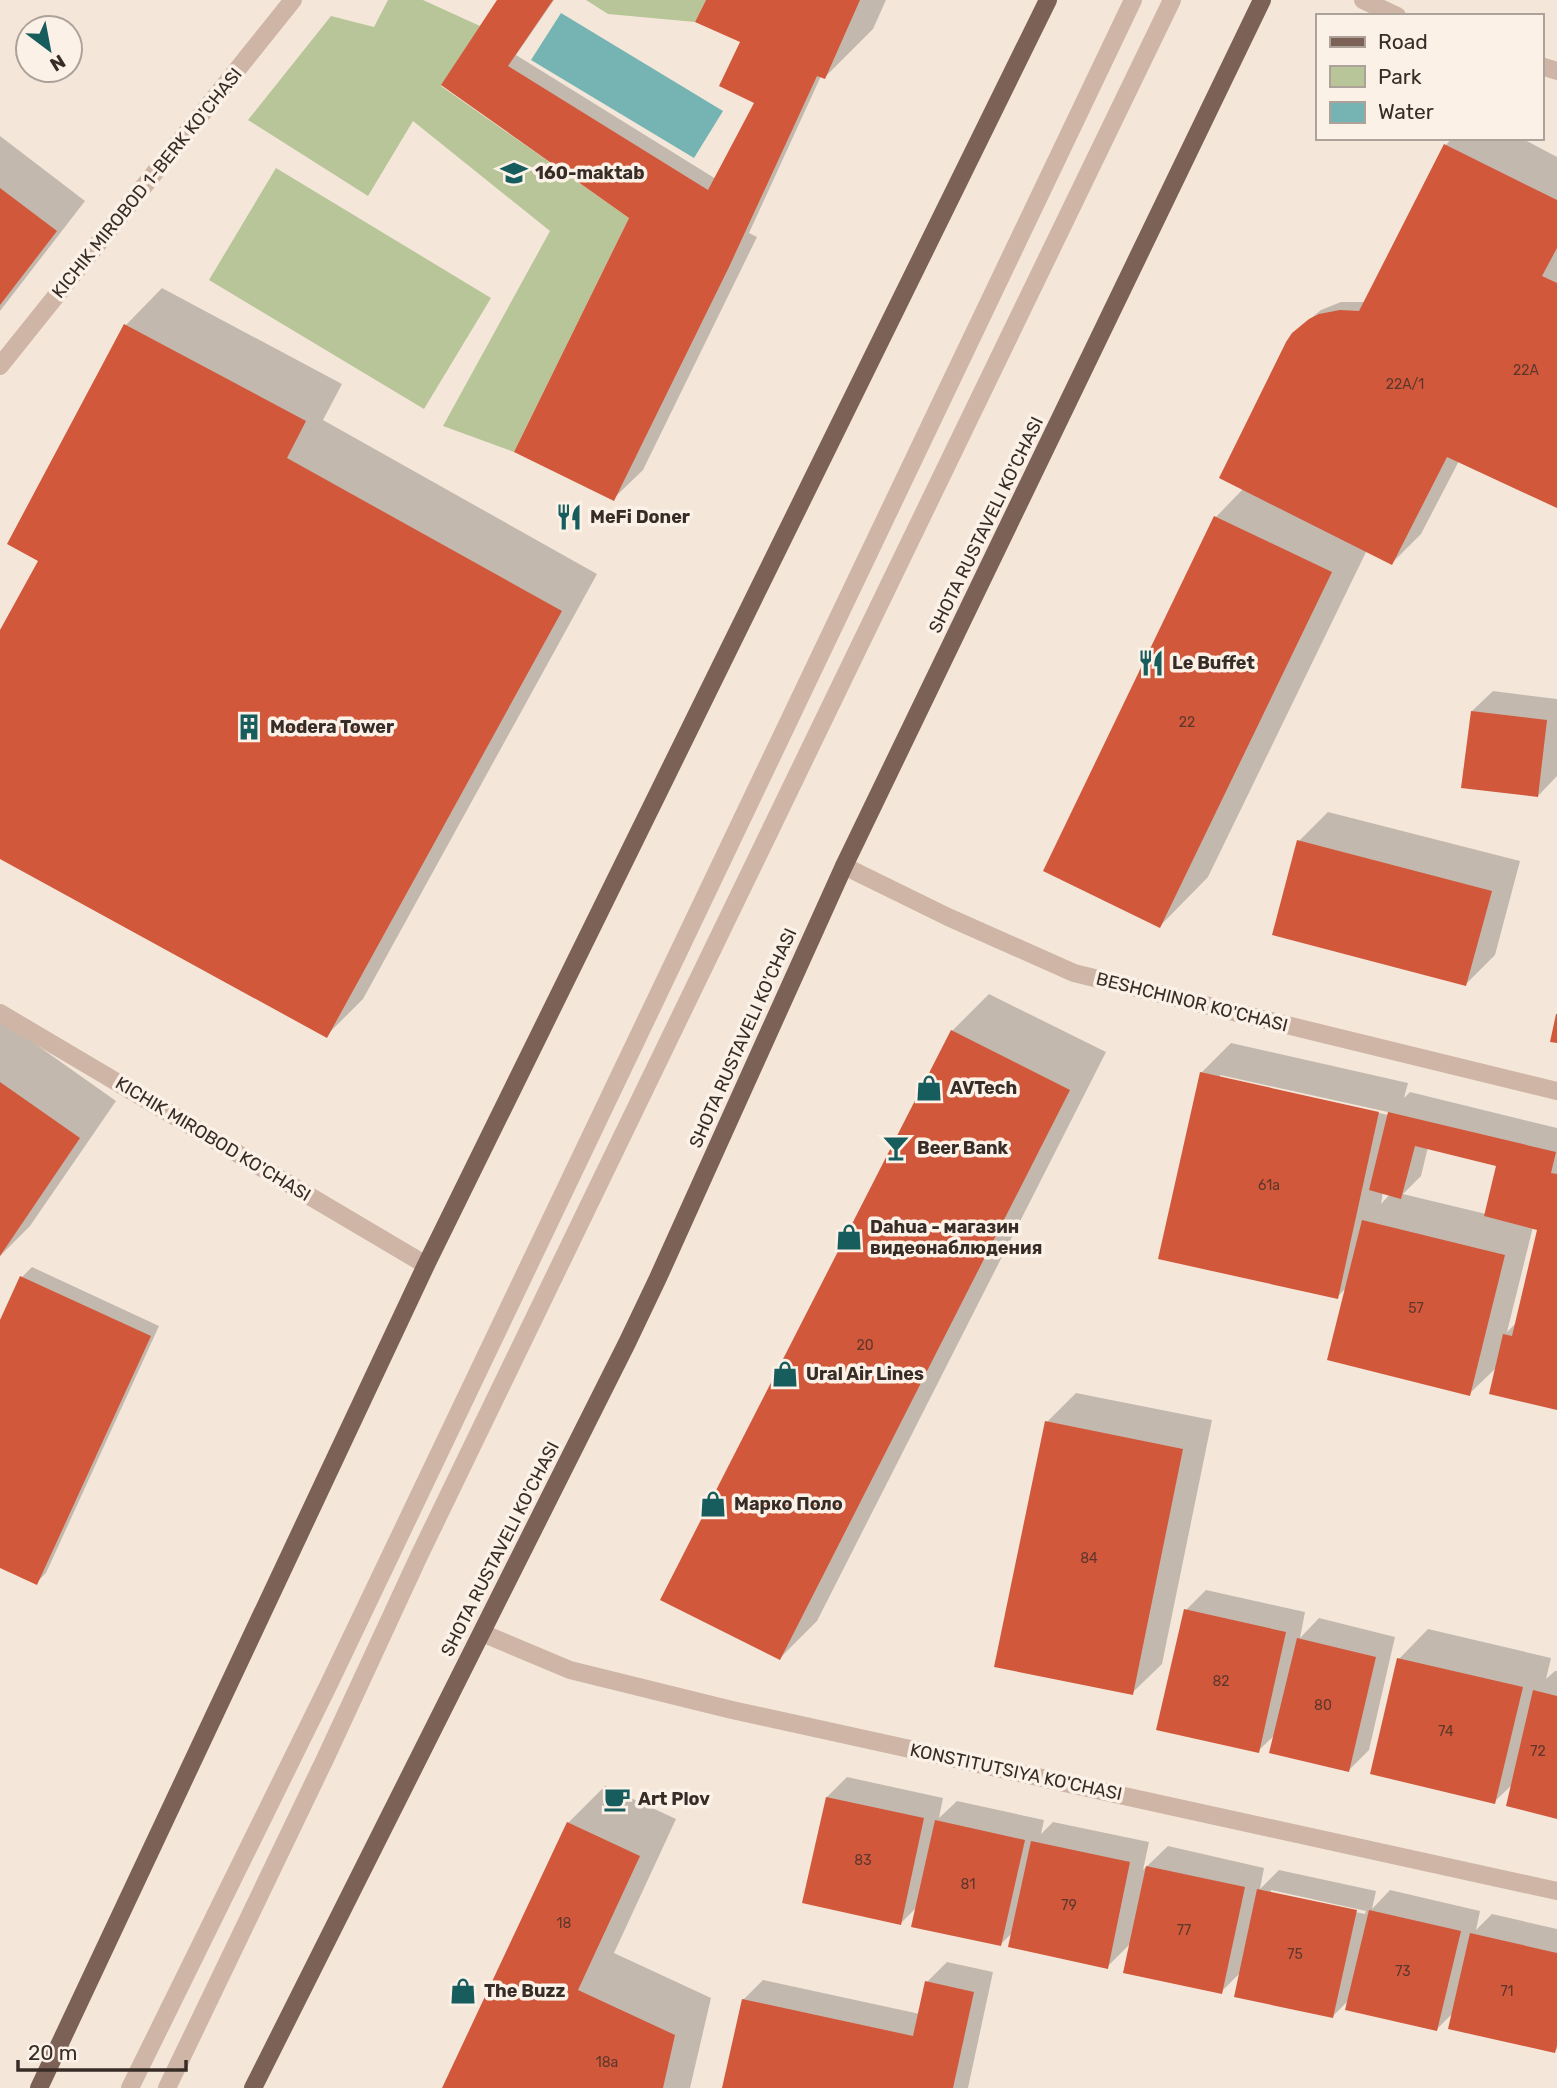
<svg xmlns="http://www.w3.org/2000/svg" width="1557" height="2088" font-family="Rubik,sans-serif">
  <rect width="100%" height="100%" fill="#f4e7da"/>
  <g fill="#b8c599">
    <polygon points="388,0 423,0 480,26 441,86 629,218 514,452 443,426 550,231 413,121 368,196 248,120 331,16 374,27"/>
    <polygon points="586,0 706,0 695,22 608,14"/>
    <polygon points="276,168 491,298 424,409 209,280"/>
  </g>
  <polygon fill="#76b4b4" points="561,13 723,111 694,158 531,60"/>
  <g fill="#0003" fill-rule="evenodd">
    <polygon points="499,0 554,0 516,55 716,179 756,102 744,42 707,0 886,0 873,29 825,77 821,76 749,233 757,237 643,470 613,499 631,218 443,85"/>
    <polygon points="0,136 85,201 0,311"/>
    <polygon points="1452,138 1521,138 1557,157 1557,506 1459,461 1421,534 1392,563 1367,550 1208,877 1160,926 1045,870 1216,517 1244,488 1304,324 1321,310 1341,302 1366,302 1446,145"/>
    <polygon points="162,288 342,384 323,420 597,574 363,999 326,1036 0,857 0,634 41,560 125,326"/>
    <polygon points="1493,691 1557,699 1557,776 1538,796 1472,711"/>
    <polygon points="1328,812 1520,861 1495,955 1466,984 1299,841"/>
    <polygon points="989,994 1106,1052 817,1621 780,1658 952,1031"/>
    <polygon points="0,1019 116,1101 30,1226 0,1256"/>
    <path d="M1231,1043L1408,1083L1404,1098L1410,1092L1557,1128V1408L1497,1367L1469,1394L1347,1287L1337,1297L1201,1073ZM1220,1075L1388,1112V1115L1220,1078ZM1428,1147L1498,1164L1486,1214L1403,1194L1421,1176ZM1383,1192L1390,1194L1381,1204ZM1533,1227L1539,1228L1517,1322L1507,1332Z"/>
    <polygon points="32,1267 159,1326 46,1573 36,1583 0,1566 0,1324 22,1277"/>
    <polygon points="1076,1393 1212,1420 1162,1664 1132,1693 1047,1422"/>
    <polygon points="1206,1590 1305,1612 1300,1638 1319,1618 1395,1637 1369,1750 1349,1770 1276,1734 1258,1751 1186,1610"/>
    <polygon points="1428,1629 1551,1658 1546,1679 1555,1671 1557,1671 1557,1817 1513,1784 1494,1802 1399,1659"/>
    <path d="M847,1777L943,1798L939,1818L957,1801L1044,1820L1041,1834L1053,1822L1149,1842L1143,1870L1168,1846L1264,1868L1260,1889L1279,1870L1376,1891L1372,1909L1390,1890L1480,1911L1476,1930L1492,1914L1557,1929V2049L1555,2051L1453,2013L1437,2029L1350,1999L1333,2016L1241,1972L1221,1992L1131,1943L1107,1967L1013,1932L1001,1944L918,1906L901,1923L827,1797ZM1271,1890L1366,1911L1365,1914L1271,1894Z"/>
    <polygon points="605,1786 676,1819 614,1953 711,1998 690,2088 444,2088 568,1823"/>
    <polygon points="947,1962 993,1972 968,2088 724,2088 743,2000 763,1980 920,2014 927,1982"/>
  </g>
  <g fill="#d2583b">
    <polygon points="497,0 553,0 508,66 708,190 754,103 719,86 740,42 695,22 706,0 860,0 825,79 817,76 729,267 614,501 514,452 629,218 441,85"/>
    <polygon points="1444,144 1557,200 1557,248 1542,276 1557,283 1557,508 1447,457 1392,565 1219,478 1286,342 1292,333 1309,319 1319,314 1340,310 1359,311"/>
    <polygon points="0,188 57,231 0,305"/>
    <polygon points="124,324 306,421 287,458 562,611 327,1038 0,859 0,630 38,561 7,544"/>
    <polygon points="1214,516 1332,572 1160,928 1043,871"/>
    <polygon points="1471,711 1547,720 1538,797 1461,788"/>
    <polygon points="1297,840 1492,891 1466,986 1272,935"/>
    <polygon points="1556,1014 1557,1014 1557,1043 1550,1042"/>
    <polygon points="951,1030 1070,1090 780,1660 660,1600"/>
    <polygon points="1200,1072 1379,1112 1338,1299 1158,1259"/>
    <polygon points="0,1082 80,1138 0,1256"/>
    <polygon points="1388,1112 1556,1152 1551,1173 1557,1174 1557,1410 1489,1394 1503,1334 1512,1336 1537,1230 1484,1216 1496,1166 1415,1146 1401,1199 1369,1190"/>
    <polygon points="1362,1220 1505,1255 1470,1396 1327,1360"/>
    <polygon points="20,1276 151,1336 37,1585 0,1568 0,1320"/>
    <polygon points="1045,1421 1183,1449 1133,1695 994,1667"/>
    <polygon points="1184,1609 1286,1632 1259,1753 1156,1730"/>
    <polygon points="1297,1638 1376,1657 1349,1772 1269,1753"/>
    <polygon points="1397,1658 1523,1687 1495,1804 1370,1774"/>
    <polygon points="1533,1690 1557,1696 1557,1819 1506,1806"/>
    <polygon points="826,1797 924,1818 901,1925 802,1903"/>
    <polygon points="935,1820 1025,1840 1001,1946 911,1927"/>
    <polygon points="567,1822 640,1856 578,1990 675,2035 663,2088 442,2088"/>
    <polygon points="1031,1841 1130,1862 1108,1969 1008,1947"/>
    <polygon points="1146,1866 1245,1887 1222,1994 1123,1973"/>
    <polygon points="1257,1889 1357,1910 1333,2018 1234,1997"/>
    <polygon points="1369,1910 1461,1931 1437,2031 1345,2010"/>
    <polygon points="1470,1933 1557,1953 1557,2045 1555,2053 1448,2029"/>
    <polygon points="925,1981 974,1992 953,2088 722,2088 742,1999 913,2036"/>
  </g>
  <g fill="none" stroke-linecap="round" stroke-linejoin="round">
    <g stroke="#ceb5a5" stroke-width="18">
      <polyline points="130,2088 329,1684 1133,0"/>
      <polyline points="167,2088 326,1757 419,1556 1172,0"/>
    </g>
    <g stroke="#ceb5a5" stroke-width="18">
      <polyline points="1363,0 1397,16"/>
      <polyline points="1541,66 1557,71"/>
      <polyline points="0,366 293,0"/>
      <polyline points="844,866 948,917 1074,973 1557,1091"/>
      <polyline points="0,1013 426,1265"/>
      <polyline points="482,1633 570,1670 732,1710 1557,1891"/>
    </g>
    <g stroke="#7c6156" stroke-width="18">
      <polyline points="39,2088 426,1265 1048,0"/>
      <polyline points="253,2088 627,1343 658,1278 844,866 1262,0"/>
    </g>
  </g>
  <defs>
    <g id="school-bare" transform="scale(2.1)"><path d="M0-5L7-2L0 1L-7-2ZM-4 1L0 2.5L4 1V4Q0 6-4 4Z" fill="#185d5e" stroke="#fbf1e7" stroke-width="2.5" paint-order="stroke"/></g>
    <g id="restaurant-bare" transform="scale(2.1)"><path d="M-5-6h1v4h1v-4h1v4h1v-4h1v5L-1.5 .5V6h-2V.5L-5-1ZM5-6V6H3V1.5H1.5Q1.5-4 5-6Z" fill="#185d5e" stroke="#fbf1e7" stroke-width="2.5" paint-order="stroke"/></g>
    <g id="building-bare" transform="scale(2.1)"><path d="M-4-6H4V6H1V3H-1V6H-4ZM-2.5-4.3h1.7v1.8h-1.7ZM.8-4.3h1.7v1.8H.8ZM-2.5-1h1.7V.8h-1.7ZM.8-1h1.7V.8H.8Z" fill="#185d5e" stroke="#fbf1e7" stroke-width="2.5" paint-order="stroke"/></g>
    <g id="shop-bare" transform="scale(2.1)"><path d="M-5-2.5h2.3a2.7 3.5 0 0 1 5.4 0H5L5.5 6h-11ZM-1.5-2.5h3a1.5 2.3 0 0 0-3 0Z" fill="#185d5e" stroke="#fbf1e7" stroke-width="2.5" paint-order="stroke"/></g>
    <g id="bar-bare" transform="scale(2.1)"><path d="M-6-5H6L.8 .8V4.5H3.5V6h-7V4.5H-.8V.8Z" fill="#185d5e" stroke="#fbf1e7" stroke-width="2.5" paint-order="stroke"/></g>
    <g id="cafe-bare" transform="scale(2.1)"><path d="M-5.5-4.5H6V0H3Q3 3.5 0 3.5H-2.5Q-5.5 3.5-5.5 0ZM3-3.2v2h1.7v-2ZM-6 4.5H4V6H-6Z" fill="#185d5e" stroke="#fbf1e7" stroke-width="2.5" paint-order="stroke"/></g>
  </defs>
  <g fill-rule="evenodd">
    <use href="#school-bare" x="514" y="173"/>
    <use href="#restaurant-bare" x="569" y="517"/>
    <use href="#restaurant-bare" x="1151" y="663"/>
    <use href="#building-bare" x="249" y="727"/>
    <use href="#shop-bare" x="929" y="1088"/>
    <use href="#bar-bare" x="896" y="1148"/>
    <use href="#shop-bare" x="849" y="1237"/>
    <use href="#shop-bare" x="785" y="1374"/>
    <use href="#shop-bare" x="713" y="1504"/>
    <use href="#cafe-bare" x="617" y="1799"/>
    <use href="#shop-bare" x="463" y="1991"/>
  </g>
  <g text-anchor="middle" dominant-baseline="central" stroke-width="7" stroke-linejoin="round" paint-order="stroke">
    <g font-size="14" fill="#5e372c">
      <text x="1526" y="370">22A</text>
      <text x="1405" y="384">22А/1</text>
      <text x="1187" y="722">22</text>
      <text x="1269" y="1185">61a</text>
      <text x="1416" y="1308">57</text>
      <text x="865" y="1345">20</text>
      <text x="1089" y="1558">84</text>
      <text x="1221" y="1681">82</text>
      <text x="1323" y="1705">80</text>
      <text x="1446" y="1731">74</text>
      <text x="1538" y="1751">72</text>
      <text x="863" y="1860">83</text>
      <text x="968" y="1884">81</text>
      <text x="1069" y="1905">79</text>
      <text x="564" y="1923">18</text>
      <text x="1184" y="1930">77</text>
      <text x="1295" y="1954">75</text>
      <text x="1403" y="1971">73</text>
      <text x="1507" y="1991">71</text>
      <text x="607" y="2062">18a</text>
    </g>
    <g font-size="18" font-weight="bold" fill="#382c27" stroke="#fbf1e7" text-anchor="start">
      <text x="535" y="173">160-maktab</text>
      <text x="590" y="517">MeFi Doner</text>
      <text x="1172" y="663">Le Buffet</text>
      <text x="270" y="727">Modera Tower</text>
      <text x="950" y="1088">AVTech</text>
      <text x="917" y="1148">Beer Bank</text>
      <text x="870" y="1227">Dahua - магазин<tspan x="870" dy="21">видеонаблюдения</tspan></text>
      <text x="806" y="1374">Ural Air Lines</text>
      <text x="734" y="1504">Марко Поло</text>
      <text x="638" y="1799">Art Plov</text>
      <text x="484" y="1991">The Buzz</text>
    </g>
    <g font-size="18" fill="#382c27" stroke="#fbf1e7">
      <text transform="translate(147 183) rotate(-51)">KICHIK MIROBOD 1-BERK KO'CHASI</text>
      <text transform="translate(986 525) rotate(-64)">SHOTA RUSTAVELI KO'CHASI</text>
      <text transform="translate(1192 1002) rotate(14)">BESHCHINOR KO'CHASI</text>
      <text transform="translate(743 1038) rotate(-66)">SHOTA RUSTAVELI KO'CHASI</text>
      <text transform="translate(213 1139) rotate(31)">KICHIK MIROBOD KO'CHASI</text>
      <text transform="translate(500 1549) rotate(-63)">SHOTA RUSTAVELI KO'CHASI</text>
      <text transform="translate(1016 1772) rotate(12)">KONSTITUTSIYA KO'CHASI</text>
    </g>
  </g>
  <rect x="1316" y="14" width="228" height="126" fill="#fbf1e7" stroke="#ada29a" stroke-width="2"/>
  <rect x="1330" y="37" width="35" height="10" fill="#7c6156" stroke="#ada29a" stroke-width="2"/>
  <text x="1378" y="49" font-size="21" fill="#382c27">Road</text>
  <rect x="1330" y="66" width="35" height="21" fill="#b8c599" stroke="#ada29a" stroke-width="2"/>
  <text x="1378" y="84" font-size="21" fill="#382c27">Park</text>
  <rect x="1330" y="102" width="35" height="21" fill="#76b4b4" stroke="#ada29a" stroke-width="2"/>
  <text x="1378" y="119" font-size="21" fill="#382c27">Water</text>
  <g transform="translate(49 49) rotate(148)"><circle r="33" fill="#fbf1e7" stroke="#ada29a" stroke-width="2"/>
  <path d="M0-5L12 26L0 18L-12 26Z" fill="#185d5e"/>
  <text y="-10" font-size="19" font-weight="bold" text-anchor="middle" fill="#382c27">N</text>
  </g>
  <path d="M18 2060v10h168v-10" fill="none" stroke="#382c27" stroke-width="3.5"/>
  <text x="28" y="2060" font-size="21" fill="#382c27" stroke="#fbf1e7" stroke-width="5" paint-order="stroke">20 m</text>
</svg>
